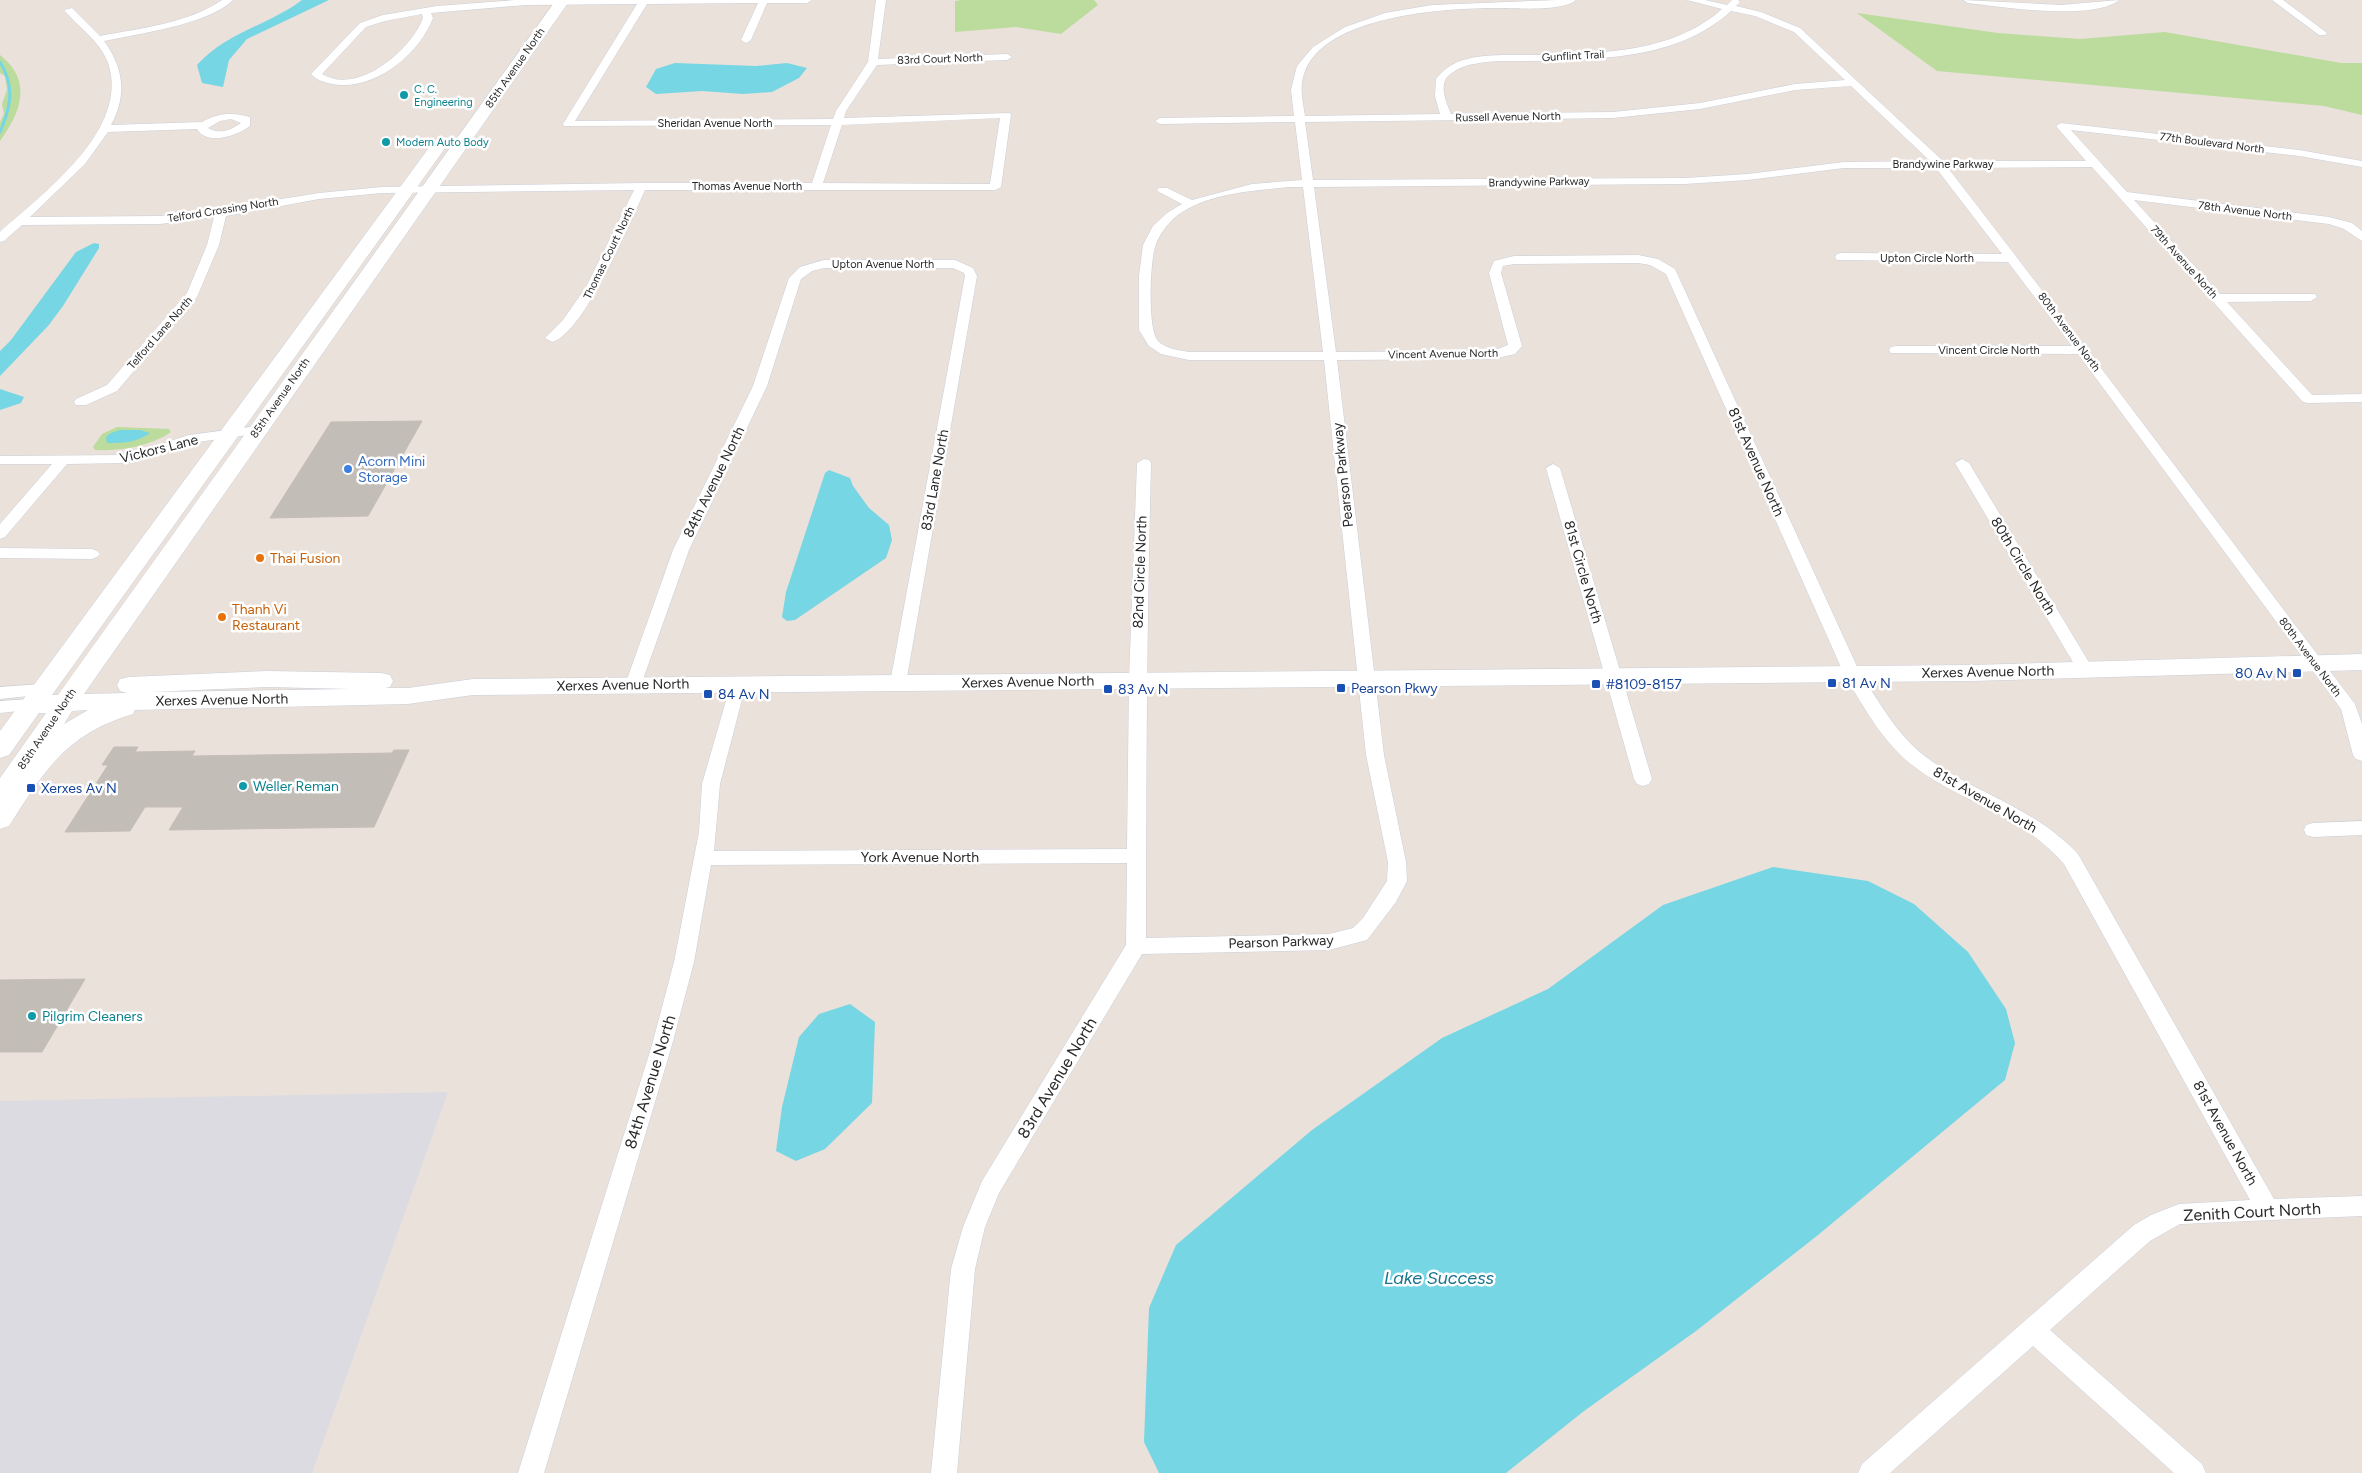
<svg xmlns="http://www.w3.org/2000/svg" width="2362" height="1473" font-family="Figtree,sans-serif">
  <rect width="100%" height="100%" fill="#eae1db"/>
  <polygon fill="#dcdbe2" points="448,1092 312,1473 0,1473 0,1101"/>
  <g fill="#bbdc9c">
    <polygon points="962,0 1094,0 1098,5 1061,34 1016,27 955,32 955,1"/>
    <polygon points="1857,13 1998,33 2080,39 2165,32 2341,63 2362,63 2362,115 2324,106 1937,71"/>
    <path d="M0,55C33,81 21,112 0,141V122L4,114L2,104L7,90L5,76L0,73Z"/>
    <path d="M117,427L169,429L171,432C149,447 120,451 95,450L93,447L102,434Z"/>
  </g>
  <g fill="#76d6e4">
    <path d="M302,0H329L247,39L229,60L223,87L202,83L197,65C227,32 267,26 302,0Z"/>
    <polygon points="675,63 756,66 787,63 807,68 799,78 772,92 743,94 702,91 656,94 646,87 656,69"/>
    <polygon points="94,243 99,244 99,248 63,306 48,326 0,376 0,351 11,340 76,252"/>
    <polygon points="0,389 24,397 21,403 0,410"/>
    <path d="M120,430H140L150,433C136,443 123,443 107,443L106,437L111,433Z"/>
    <polygon points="829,470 850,478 853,486 869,508 889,525 892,540 886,558 795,620 787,621 782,617 786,592 825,473"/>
    <polygon points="1773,867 1868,881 1914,904 1968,952 2006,1009 2015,1043 2005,1080 1818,1235 1696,1331 1584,1411 1506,1473 1159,1473 1144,1442 1149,1308 1176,1245 1312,1130 1442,1038 1548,989 1663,905"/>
    <polygon points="850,1004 875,1022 872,1103 825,1149 796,1161 776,1151 782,1107 799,1037 819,1014"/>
  </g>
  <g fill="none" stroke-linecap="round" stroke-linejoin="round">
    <path stroke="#76d6e4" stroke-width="3" d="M0,62C15,86 11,107 0,132"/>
  </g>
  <g fill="#c2bdb7" stroke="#c5bdb5">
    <polygon points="422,421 368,516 270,518 331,422"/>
    <polygon points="114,747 138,747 135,752 195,751 192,756 392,753 394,750 409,750 374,827 169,830 183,807 145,807 130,831 65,832 108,765 102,765"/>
    <polygon points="85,979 42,1052 0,1052 0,980"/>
  </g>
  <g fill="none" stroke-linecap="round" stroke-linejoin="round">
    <g stroke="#cacfd9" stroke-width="1">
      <g id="street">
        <path d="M222,0H233C210,24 137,34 104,41C124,68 127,96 111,125L202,122C218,113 232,112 250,117V126C237,136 207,146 197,129L108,132L85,164L30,217L160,216L221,209L319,193L382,187L641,183H812L831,125L564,126L563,124L637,4L526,5L431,13L433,18C419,55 373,92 332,84C324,82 316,80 311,74L360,23L383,15L437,6L516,0H812L807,3H767L751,40L746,43L741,40L758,3L647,4L575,121L833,119L836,111L868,62L876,0H886L878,59L1007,54L1012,57L1007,60L877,65L846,111L844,118L1010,113L1011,115L1001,187L995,190H645C631,220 584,334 552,342L545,338L563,320L586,287L634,190L382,193L319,199L226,216L219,245L197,297L117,391L86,405H76L74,402L76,399L107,385L187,293L207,245L214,217L160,224L22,225L4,241L0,242V232C42,194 128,132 109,66C102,42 79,28 64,10L72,8L100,36C140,28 187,24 222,0ZM422,14L423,18C411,50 358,96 322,74L366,27L385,21ZM1000,118L990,184L823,183L842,125ZM231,119L241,123C231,130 219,135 208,128L220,121Z"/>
        <path d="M1558,0H1576C1561,12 1516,8 1497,8C1446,8 1323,15 1304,74C1299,88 1303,102 1305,116L1440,114L1435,96L1436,79C1442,71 1450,65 1460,61C1481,54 1503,55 1524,55C1554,55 1583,55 1613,51C1652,47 1692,36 1722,9L1687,0H1705L1727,5L1732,0H1738L1740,2L1736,6L1761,12L1800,28L1943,161H2086L2056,126L2061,123L2299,150L2362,161V167L2299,156L2071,130L2127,192L2329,217L2352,223L2362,231V241L2344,229L2329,224L2134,200L2220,294H2315L2317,297L2311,301L2227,302L2312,395L2362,394V402L2308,403L2303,402L2092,167L1948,168C2085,345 2219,525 2355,704L2362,724V761L2356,759L2353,755L2341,709L2078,354L1891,353L1889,350L1891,347L1896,346H2072L2008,262L1837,260L1835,257L1837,254L1841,253L2002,254L1936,168H1844L1748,180L1685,184L1314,187L1336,352L1493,351L1508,345L1489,273L1494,261L1514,256L1638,255L1658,259L1675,269L1860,673C1880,703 1897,735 1926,757C1977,795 2031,805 2078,854L2274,1199L2362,1196V1216L2180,1224L2150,1241L2050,1330L2202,1464L2206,1473H2174L2033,1346L1890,1473H1858L1862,1464L2134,1225L2151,1215L2179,1204L2250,1200L2064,864C2048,846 2029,831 2008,819C1976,801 1941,788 1912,765C1882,741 1863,706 1844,674L1666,274L1650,265L1638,263L1514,264L1503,266L1501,273L1522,346L1515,354L1493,359L1337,360L1384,755L1406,862L1407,881L1396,902L1367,940L1329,950L1142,954L999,1193L985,1227L975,1269L957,1473H931L951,1269L963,1227L982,1181L1126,945L1127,863L711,865L694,962L672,1045L544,1473H518L652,1045L674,962L699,832L702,784L732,680L738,678L744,680L746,684L720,784L714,851L1127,849L1129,681L1137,463L1144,459L1149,460L1151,463C1147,622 1146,780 1146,938L1329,934L1353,928L1363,918L1387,881L1388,862L1366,755L1324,360H1189L1161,354L1149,346L1139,330V276L1143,245L1153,226L1167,213L1182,204L1159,192L1157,190L1159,188H1167L1192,200L1252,184L1302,180L1295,122L1160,124L1155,121L1160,118L1294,116L1291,90L1297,66L1313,47L1345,27L1385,13L1432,5ZM1731,11L1755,16L1794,32L1845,80L1795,84L1700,103L1613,112L1451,114C1447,104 1439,87 1447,77C1454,70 1465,65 1474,64C1491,60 1507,61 1524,61C1553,61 1583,60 1612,57C1655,53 1698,41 1731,11ZM1851,86L1930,161L1844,162L1748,174L1685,178L1313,180L1305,122L1613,118L1700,109L1795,90ZM1289,187H1303L1323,352H1189C1178,350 1166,349 1158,341C1147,329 1150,258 1156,244C1160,234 1166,226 1173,219C1203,193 1252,191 1289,187Z"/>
        <path d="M1963,0L2061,5L2119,0C2094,21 2000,7 1968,3Z"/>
        <polygon points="2272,0 2283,0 2327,33 2325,35 2319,35"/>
        <polygon points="824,260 955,260 973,268 977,276 906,683 904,687 898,689 892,687 890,683 965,276 964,273 953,268 824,268 812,271 801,279 767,386 689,550 641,685 639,689 633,691 627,689 625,685 673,550 753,386 789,278 800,267"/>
        <polygon points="257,426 264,430 262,433 191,443 127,463 67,464 5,537 0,539 0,524 52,464 0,464 0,456 126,455 189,435"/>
        <polygon points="1962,459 1969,463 2093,669 2091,673 2085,675 2079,673 2077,669 1955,463"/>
        <polygon points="1553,464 1560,468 1652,779 1649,784 1643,786 1637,784 1634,779 1546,468"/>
        <polygon points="0,548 92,549 97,551 100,554 97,557 92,559 0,558"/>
        <polygon points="42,684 48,686 50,690 48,694 0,699 0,687"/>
        <polygon points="31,699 37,701 40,705 37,709 0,713 0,701"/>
        <polygon points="2362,821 2362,835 2313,837 2306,835 2304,830 2306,825 2313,823"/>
      </g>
    </g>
    <g stroke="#cacfd9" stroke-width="1">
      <path id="secondary" d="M556,0H570L84,694L127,693L120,691L117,685L120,679L129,677L268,671L381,673L390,675L393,681L390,687L385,688H408L473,679L1971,665L2362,654V670L1971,681L473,695L408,704L135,710L133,714C66,734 45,770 9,826L0,829V778L46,713H39L9,755L0,758V731L431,145H443L445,148L443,151L52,695H58ZM268,687L350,689L149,692ZM87,710H88L64,724L72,711Z"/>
    </g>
    <use href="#street" fill="#fff" fill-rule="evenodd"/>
    <use href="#secondary" fill="#fff" fill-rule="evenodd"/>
  </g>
  <g fill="#0f9aa8" stroke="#fff" stroke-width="2">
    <circle cx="404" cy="95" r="5"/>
    <circle cx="386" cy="142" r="5"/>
    <circle cx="243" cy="786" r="5"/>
    <circle cx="32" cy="1016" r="5"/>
  </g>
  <circle fill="#3f7fe0" stroke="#fff" stroke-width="2" cx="348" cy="469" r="5"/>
  <g fill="#e8710a" stroke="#fff" stroke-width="2">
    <circle cx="260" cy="558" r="5"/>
    <circle cx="222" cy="617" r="5"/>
  </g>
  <g fill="#1a4fb4" stroke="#fff" stroke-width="2">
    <rect x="2292" y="668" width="10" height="10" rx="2.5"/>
    <rect x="1827" y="678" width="10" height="10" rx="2.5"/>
    <rect x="1591" y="679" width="10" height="10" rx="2.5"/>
    <rect x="1336" y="683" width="10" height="10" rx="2.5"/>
    <rect x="1103" y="684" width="10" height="10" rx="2.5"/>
    <rect x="703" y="689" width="10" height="10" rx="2.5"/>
    <rect x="26" y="783" width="10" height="10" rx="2.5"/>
  </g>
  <g text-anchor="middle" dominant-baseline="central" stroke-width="5" stroke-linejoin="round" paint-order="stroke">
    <g font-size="11" fill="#282828" stroke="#fff">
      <text transform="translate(1573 56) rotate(-3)">Gunflint Trail</text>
      <text transform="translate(940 59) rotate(-2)">83rd Court North</text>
      <text transform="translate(515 68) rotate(-55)">85th Avenue North</text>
      <text transform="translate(1508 117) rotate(-1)">Russell Avenue North</text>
      <text x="715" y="123">Sheridan Avenue North</text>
      <text transform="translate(2212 143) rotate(7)">77th Boulevard North</text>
      <text x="1943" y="164">Brandywine Parkway</text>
      <text transform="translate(1539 182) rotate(-1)">Brandywine Parkway</text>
      <text x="747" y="186">Thomas Avenue North</text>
      <text transform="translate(223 210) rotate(-9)">Telford Crossing North</text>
      <text transform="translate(2245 211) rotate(7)">78th Avenue North</text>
      <text transform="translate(609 253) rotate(-64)">Thomas Court North</text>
      <text x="1927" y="258">Upton Circle North</text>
      <text transform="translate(2184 262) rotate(48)">79th Avenue North</text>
      <text x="883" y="264">Upton Avenue North</text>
      <text transform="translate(2069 332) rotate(53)">80th Avenue North</text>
      <text transform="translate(160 333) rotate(-49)">Telford Lane North</text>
      <text x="1989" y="350">Vincent Circle North</text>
      <text transform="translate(1443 354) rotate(-1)">Vincent Avenue North</text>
      <text transform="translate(280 398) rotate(-55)">85th Avenue North</text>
      <text transform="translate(2310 657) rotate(53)">80th Avenue North</text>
      <text transform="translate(47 729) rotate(-56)">85th Avenue North</text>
    </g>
    <g font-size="11" fill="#0d838f" stroke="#fff" text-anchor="start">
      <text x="414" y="89">C. C.<tspan x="414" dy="13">Engineering</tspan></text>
      <text x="396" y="142">Modern Auto Body</text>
    </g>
    <g font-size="14" fill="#282828" stroke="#fff">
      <text transform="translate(159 449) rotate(-14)">Vickors Lane</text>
      <text transform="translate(1756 462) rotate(66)">81st Avenue North</text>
      <text transform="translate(1343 475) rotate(-96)">Pearson Parkway</text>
      <text transform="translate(935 480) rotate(-80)">83rd Lane North</text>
      <text transform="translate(714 482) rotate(-64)">84th Avenue North</text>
      <text transform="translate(2023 566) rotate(59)">80th Circle North</text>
      <text transform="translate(1140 572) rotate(-88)">82nd Circle North</text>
      <text transform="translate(1583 572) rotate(74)">81st Circle North</text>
      <text transform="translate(1988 672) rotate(-1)">Xerxes Avenue North</text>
      <text transform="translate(1028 682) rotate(-1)">Xerxes Avenue North</text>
      <text transform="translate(623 685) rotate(-1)">Xerxes Avenue North</text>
      <text transform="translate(222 700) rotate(-1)">Xerxes Avenue North</text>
      <text transform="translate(1985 800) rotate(30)">81st Avenue North</text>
      <text x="920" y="857">York Avenue North</text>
      <text transform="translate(1281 942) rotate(-2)">Pearson Parkway</text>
      <text transform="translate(2225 1133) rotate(61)">81st Avenue North</text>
    </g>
    <g font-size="14" fill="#366cbe" stroke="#fff" text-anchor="start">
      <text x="358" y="461">Acorn Mini<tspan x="358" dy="16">Storage</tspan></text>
    </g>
    <g font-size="14" fill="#c56008" stroke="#fff" text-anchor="start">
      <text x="270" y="558">Thai Fusion</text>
      <text x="232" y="609">Thanh Vi<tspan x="232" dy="16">Restaurant</tspan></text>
    </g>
    <g font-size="14" fill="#164399" stroke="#fff" text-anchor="start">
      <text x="2287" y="673" text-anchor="end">80 Av N</text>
      <text x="1842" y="683">81 Av N</text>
      <text x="1606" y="684">#8109-8157</text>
      <text x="1351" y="688">Pearson Pkwy</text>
      <text x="1118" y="689">83 Av N</text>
      <text x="718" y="694">84 Av N</text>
      <text x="41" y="788">Xerxes Av N</text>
    </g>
    <g font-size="14" fill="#0d838f" stroke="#fff" text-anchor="start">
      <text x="253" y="786">Weller Reman</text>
      <text x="42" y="1016">Pilgrim Cleaners</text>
    </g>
    <g font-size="16" fill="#282828" stroke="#fff">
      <text transform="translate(1057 1078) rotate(-59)">83rd Avenue North</text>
      <text transform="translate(650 1082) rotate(-73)">84th Avenue North</text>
      <text transform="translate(2252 1212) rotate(-3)">Zenith Court North</text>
    </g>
    <g font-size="18" font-style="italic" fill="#18758d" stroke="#fff">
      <text x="1439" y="1278">Lake Success</text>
    </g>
  </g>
</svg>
